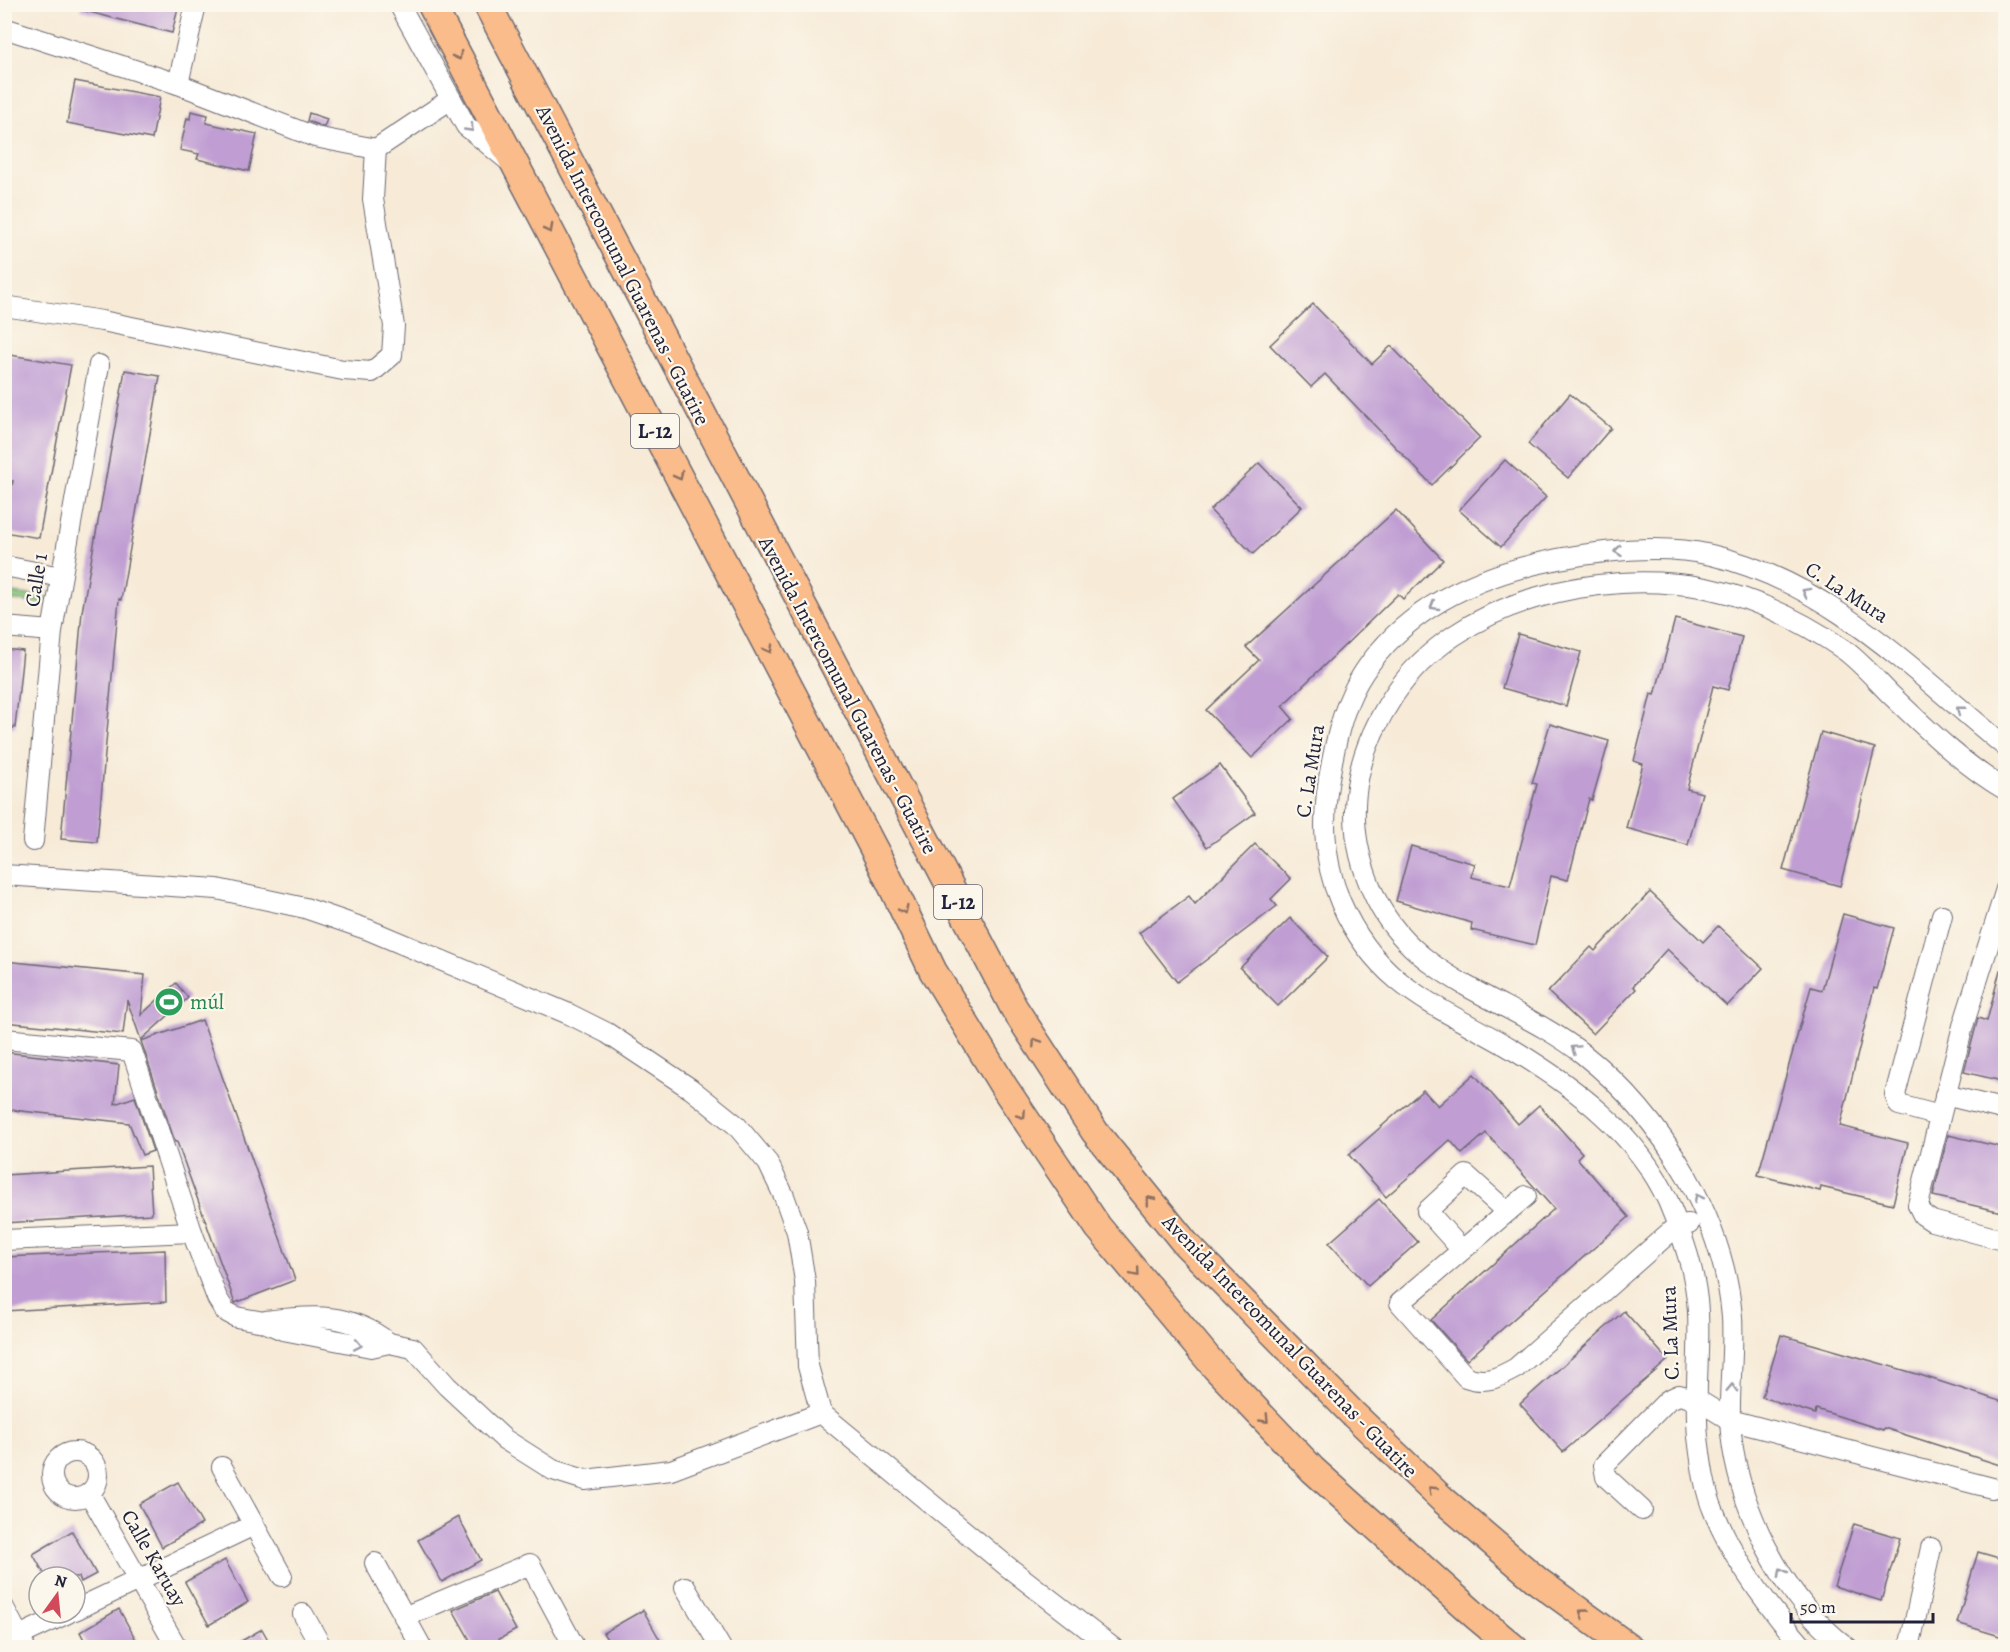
<svg xmlns="http://www.w3.org/2000/svg" width="2010" height="1652" font-family="Alegreya,serif">
  <rect width="100%" height="100%" fill="#fbf7ec"/>
  <filter id="ink" filterUnits="userSpaceOnUse"><feTurbulence type="fractalNoise" baseFrequency=".0167" numOctaves="2"/><feDisplacementMap in="SourceGraphic" scale="12" xChannelSelector="R" yChannelSelector="G"/><feConvolveMatrix kernelMatrix="1 2 1 2 8 2 1 2 1" color-interpolation-filters="sRGB"/></filter>
  <filter id="wash" filterUnits="userSpaceOnUse"><feTurbulence type="fractalNoise" baseFrequency=".008" numOctaves="4" result="noise"/><feDisplacementMap in="SourceGraphic" scale="24" xChannelSelector="R" yChannelSelector="G"/><feGaussianBlur stdDeviation="1.35" result="paint"/><feColorMatrix in="noise" values="0 0 0 0 0 0 0 0 0 0 0 0 0 0 0 0 0 1.4 0 .05"/><feComposite in="paint" operator="in"/></filter>
  <g filter="url(#wash)">
    <rect width="100%" height="100%" fill="#f7ebd8"/>
    <polygon fill="#8cca80" stroke="#57765e" stroke-width="1.5" points="4,575 13,576 11,593 46,597 45,604 10,600 7,617 5,616"/>
    <g id="blocks">
      <g fill="#c09ed3">
        <polygon points="81,4 179,4 172,33 81,10"/>
        <polygon points="75,81 160,97 152,139 67,123"/>
        <polygon points="191,111 208,115 206,123 257,134 249,171 197,159 199,154 180,150 187,118 190,119"/>
        <polygon points="309,113 327,119 324,127 307,121"/>
        <polygon points="1313,304 1372,364 1391,346 1480,438 1432,485 1325,374 1311,387 1270,345"/>
        <polygon points="4,354 71,365 39,538 4,532 13,481 4,480"/>
        <polygon points="125,370 160,376 121,600 119,599 97,842 61,839 82,612"/>
        <polygon points="1570,394 1611,428 1568,478 1528,444"/>
        <polygon points="1505,460 1546,497 1501,547 1459,510"/>
        <polygon points="1259,463 1302,507 1253,554 1210,510"/>
        <polygon points="1396,510 1443,560 1403,599 1398,594 1282,706 1293,719 1252,758 1206,710 1259,660 1246,647"/>
        <polygon points="1675,619 1742,637 1728,690 1713,686 1687,789 1702,793 1688,845 1626,828 1643,764 1634,761 1651,694 1655,695"/>
        <polygon points="1518,634 1581,652 1566,706 1502,688"/>
        <polygon points="4,649 23,651 15,728 4,728"/>
        <polygon points="1550,724 1609,741 1592,800 1589,799 1568,880 1551,876 1535,945 1471,930 1472,923 1396,901 1411,846 1475,864 1471,877 1510,886 1537,784 1532,783"/>
        <polygon points="1821,732 1875,748 1840,886 1783,870"/>
        <polygon points="1220,765 1255,813 1207,847 1173,799"/>
        <polygon points="1255,844 1291,879 1271,899 1277,906 1177,982 1139,933 1189,896 1195,904"/>
        <polygon points="1650,892 1703,942 1718,926 1763,968 1727,1006 1667,949 1633,986 1636,989 1593,1034 1548,992 1591,947 1595,951"/>
        <polygon points="1843,914 1894,928 1877,989 1874,988 1840,1126 1908,1143 1893,1204 1821,1187 1820,1191 1758,1175 1811,987 1822,990"/>
        <polygon points="1290,918 1328,957 1278,1006 1240,968"/>
        <polygon points="4,961 145,975 141,1015 176,983 188,998 141,1040 127,1000 123,1034 4,1022"/>
        <polygon points="2000,970 2006,971 2006,1082 1964,1072 1978,1018 1987,1021"/>
        <polygon points="202,1020 295,1280 235,1303 177,1142 175,1142 141,1041"/>
        <polygon points="4,1052 119,1065 115,1104 135,1097 153,1151 142,1155 129,1123 4,1109"/>
        <polygon points="1474,1074 1518,1124 1539,1105 1582,1153 1577,1158 1629,1217 1467,1360 1431,1320 1554,1209 1486,1133 1462,1154 1450,1140 1386,1197 1349,1155 1423,1090 1438,1106"/>
        <polygon points="1948,1135 2006,1148 2006,1213 1933,1196"/>
        <polygon points="149,1166 152,1214 4,1223 4,1175"/>
        <polygon points="1379,1199 1418,1242 1368,1286 1329,1243"/>
        <polygon points="165,1250 166,1302 4,1311 4,1257"/>
        <polygon points="1624,1311 1668,1360 1563,1452 1520,1404"/>
        <polygon points="1781,1335 1917,1374 2006,1403 2006,1467 1884,1428 1883,1430 1816,1409 1815,1414 1762,1397"/>
        <polygon points="178,1482 202,1524 162,1547 139,1504"/>
        <polygon points="458,1517 481,1560 442,1582 418,1540"/>
        <polygon points="1854,1524 1900,1538 1881,1601 1834,1586"/>
        <polygon points="72,1531 96,1574 81,1582 79,1577 46,1577 33,1554"/>
        <polygon points="1978,1552 2006,1560 2006,1638 1957,1623"/>
        <polygon points="225,1560 248,1602 209,1625 185,1582"/>
        <polygon points="495,1592 516,1630 485,1647 474,1647 453,1610"/>
        <polygon points="119,1609 140,1647 88,1647 80,1632"/>
        <polygon points="643,1610 664,1647 612,1647 603,1633"/>
        <polygon points="262,1629 272,1647 231,1647"/>
      </g>
    </g>
  </g>
  <g filter="url(#ink)">
    <use href="#blocks" fill-opacity="0" stroke="#6d6872" stroke-width="1.5"/>
    <g fill="none" stroke-linecap="round" stroke-linejoin="round">
      <g stroke="#6d6872" stroke-width="22">
        <g id="minor">
          <polyline points="399,4 466,126 510,162"/>
          <polyline points="4,28 178,84 315,137 376,149"/>
          <polyline points="178,84 196,4"/>
          <polyline points="4,306 102,321 343,370 372,372 392,355 394,326 373,199 376,149 451,99"/>
          <polyline points="4,566 61,577"/>
          <polyline points="4,627 52,631"/>
          <polyline points="33,841 52,631 99,365"/>
          <polyline points="4,875 217,889 305,908 369,930 569,1014 607,1033 691,1089 736,1125 768,1163 784,1196 797,1232 805,1281 808,1366 821,1413 1008,1567 1113,1648"/>
          <polyline points="2006,889 1963,1026 1918,1205 1923,1215 1932,1221 2006,1241"/>
          <polyline points="4,1039 132,1051 192,1232 217,1298 225,1311 236,1317 264,1322 283,1330 371,1347 389,1343 413,1348 447,1386 504,1439 553,1470 585,1480 671,1470 821,1413"/>
          <polyline points="1945,1095 2006,1110"/>
          <polyline points="1940,1116 1899,1105 1895,1095 1942,915"/>
          <path d="M1526,1196L1400,1303L1466,1377C1486,1384 1498,1378 1516,1368L1678,1225L1689,1224"/>
          <polyline points="4,1240 192,1232"/>
          <polyline points="1462,1250 1427,1211 1466,1175 1507,1212"/>
          <path d="M266,1321C313,1315 350,1312 389,1343"/>
          <circle cx="75" cy="1475" r="23"/>
          <polyline points="222,1467 282,1576"/>
          <polyline points="89,1493 177,1648"/>
          <polyline points="1642,1510 1606,1477 1604,1465 1668,1400 1679,1395 1696,1399 1730,1420 1992,1488"/>
          <polyline points="375,1563 422,1648"/>
          <polyline points="685,1587 721,1648"/>
          <polyline points="4,1608 25,1648"/>
          <polyline points="75,1610 254,1525"/>
          <polyline points="303,1614 322,1648"/>
          <polyline points="404,1617 530,1564 575,1648"/>
          <polyline points="19,1636 68,1613"/>
          <path d="M1804,1648C1769,1608 1734,1561 1714,1512C1704,1489 1701,1461 1698,1437C1694,1395 1700,1354 1698,1312C1696,1273 1683,1237 1668,1201C1638,1134 1573,1086 1512,1049C1439,1006 1378,988 1341,903C1321,857 1322,810 1332,762C1338,730 1346,699 1364,672C1417,592 1515,562 1605,552C1639,548 1677,547 1711,555C1829,582 1915,673 2006,747"/>
          <path d="M1848,1648C1782,1600 1734,1500 1730,1420C1729,1386 1734,1351 1732,1317C1728,1268 1710,1218 1686,1175C1660,1130 1625,1087 1583,1054C1516,1001 1416,982 1376,899C1341,827 1351,760 1394,695C1457,600 1599,568 1706,588C1754,598 1802,621 1843,649C1860,661 1875,679 1890,694C1926,728 1963,765 2006,790"/>
          <polyline points="1909,1648 1931,1548"/>
        </g>
      </g>
      <g stroke="#6d6872" stroke-width="30">
        <g id="highway">
          <polyline points="431,4 878,857 933,971 1004,1087 1098,1227 1215,1367 1313,1470 1477,1617 1514,1648"/>
          <polyline points="487,4 1014,1008 1095,1132 1185,1243 1353,1414 1442,1499 1539,1582 1630,1648"/>
        </g>
      </g>
      <use href="#minor" stroke="#fff" stroke-width="20"/>
      <use href="#highway" stroke="#f9bc8a" stroke-width="27"/>
    </g>
    <defs><path id="oneway-chevron" d="M-2-3.5L2.5 0L-2 3.5" fill="none" stroke-width="1.6" stroke-linecap="round" stroke-linejoin="round" transform="scale(1.5)"/></defs>
    <g stroke="#8e6f62">
      <use href="#oneway-chevron" transform="translate(458 56) rotate(62)"/>
      <use href="#oneway-chevron" transform="translate(549 229) rotate(62)"/>
      <use href="#oneway-chevron" transform="translate(679 476) rotate(62)"/>
      <use href="#oneway-chevron" transform="translate(769 649) rotate(62)"/>
      <use href="#oneway-chevron" transform="translate(904 910) rotate(64)"/>
      <use href="#oneway-chevron" transform="translate(1036 1042) rotate(-123)"/>
      <use href="#oneway-chevron" transform="translate(1022 1115) rotate(56)"/>
      <use href="#oneway-chevron" transform="translate(1150 1200) rotate(-129)"/>
      <use href="#oneway-chevron" transform="translate(1136 1273) rotate(50)"/>
      <use href="#oneway-chevron" transform="translate(1265 1419) rotate(46)"/>
      <use href="#oneway-chevron" transform="translate(1432 1490) rotate(-136)"/>
      <use href="#oneway-chevron" transform="translate(1583 1613) rotate(-144)"/>
    </g>
    <g stroke="#9c9ca7">
      <use href="#oneway-chevron" transform="translate(470 128) rotate(46)"/>
      <use href="#oneway-chevron" transform="translate(1618 551) rotate(174)"/>
      <use href="#oneway-chevron" transform="translate(1806 592) rotate(-151)"/>
      <use href="#oneway-chevron" transform="translate(1434 606) rotate(149)"/>
      <use href="#oneway-chevron" transform="translate(1960 710) rotate(-141)"/>
      <use href="#oneway-chevron" transform="translate(1575 1049) rotate(-146)"/>
      <use href="#oneway-chevron" transform="translate(1698 1198) rotate(-117)"/>
      <use href="#oneway-chevron" transform="translate(358 1345) rotate(11)"/>
      <use href="#oneway-chevron" transform="translate(1732 1388) rotate(-88)"/>
      <use href="#oneway-chevron" transform="translate(1782 1572) rotate(-119)"/>
    </g>
  </g>
  <defs>
    <g id="stadium-disc" transform="scale(1.5)"><circle r="9.5" fill="#2e9e5b" stroke="#fbf7ec"/><path d="M0-5a6.5 5 0 1 0 0 10a6.5 5 0 1 0 0-10ZM-3.5-1.8h7v3.6h-7Z" fill="#fff"/></g>
  </defs>
  <g fill-rule="evenodd">
    <use href="#stadium-disc" x="169" y="1002"/>
  </g>
  <g text-anchor="middle" dominant-baseline="central" stroke-width="4.5" stroke-linejoin="round" paint-order="stroke">
    <g fill="#fbf7ec" stroke="#636270" stroke-width="1.5">
      <rect x="631" y="414" width="48" height="34" rx="4.5"/>
      <rect x="934" y="885" width="48" height="34" rx="4.5"/>
    </g>
    <g font-size="20" font-weight="bold" fill="#22223b">
      <text x="655" y="431">L-12</text>
      <text x="958" y="902">L-12</text>
    </g>
    <g font-size="21" fill="#22223b" stroke="#fbf7ec">
      <text transform="translate(623 265) rotate(63)">Avenida Intercomunal Guarenas - Guatire</text>
      <text transform="translate(36 580) rotate(-81)">Calle 1</text>
      <text transform="translate(1847 592) rotate(33)">C. La Mura</text>
      <text transform="translate(848 695) rotate(62)">Avenida Intercomunal Guarenas - Guatire</text>
      <text transform="translate(1310 771) rotate(-81)">C. La Mura</text>
      <text transform="translate(1670 1333) rotate(-92)">C. La Mura</text>
      <text transform="translate(1290 1346) rotate(46)">Avenida Intercomunal Guarenas - Guatire</text>
      <text transform="translate(154 1558) rotate(60)">Calle Karuay</text>
    </g>
    <g font-size="21" fill="#27864d" stroke="#fbf7ec" text-anchor="start">
      <text x="190" y="1002">múl</text>
    </g>
  </g>
  <rect width="2010" height="1652" fill="none" stroke="#fbf7ec" stroke-width="24"/>
  <g transform="translate(57 1595) rotate(15)"><circle r="28" fill="#fbf7ec" stroke="#a4a2a5" stroke-width="1.5"/>
  <path d="M0-4.5L10 22L0 15L-10 22Z" fill="#d1495b"/>
  <text y="-9" font-size="16" font-weight="bold" text-anchor="middle" fill="#22223b">N</text>
  </g>
  <path d="M1791 1613v9h142v-9" fill="none" stroke="#22223b" stroke-width="3"/>
  <text x="1800" y="1613" font-size="18" fill="#22223b" stroke="#fbf7ec" stroke-width="4.5" paint-order="stroke">50 m</text>
</svg>
